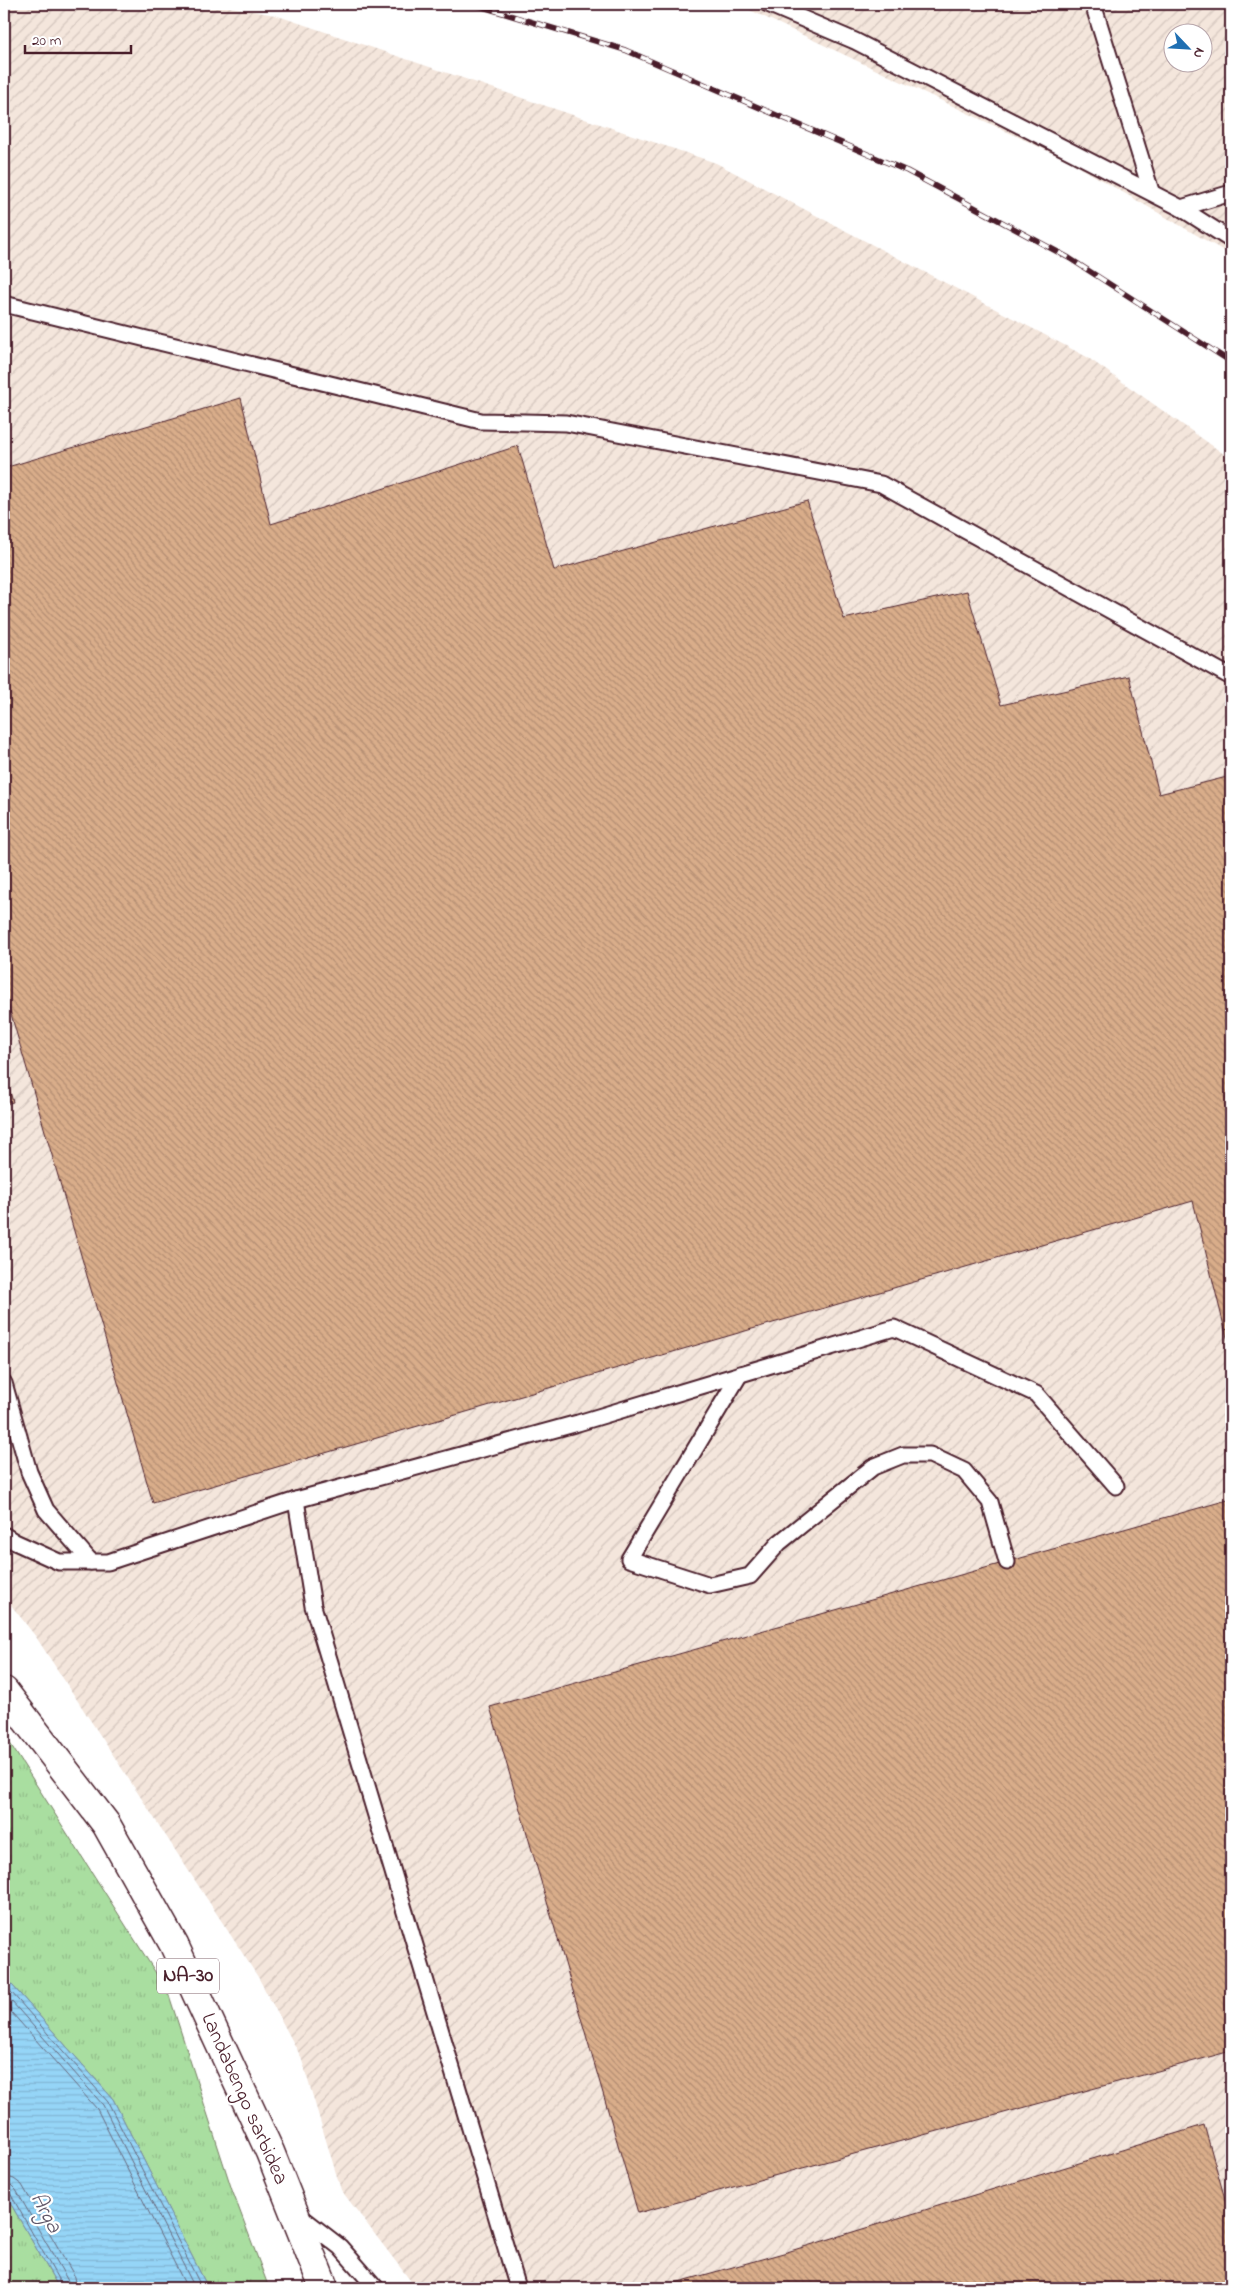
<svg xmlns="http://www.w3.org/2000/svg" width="1235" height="2292" font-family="'Indie Flower',sans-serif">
  <defs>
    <pattern id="industrial-furrows" width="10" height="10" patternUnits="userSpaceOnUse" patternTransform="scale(1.25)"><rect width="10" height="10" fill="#f4e6dc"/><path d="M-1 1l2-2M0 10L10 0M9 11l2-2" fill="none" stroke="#d3c5bd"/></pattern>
    <pattern id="park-tufts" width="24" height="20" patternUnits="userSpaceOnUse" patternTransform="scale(1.25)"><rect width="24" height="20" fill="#a9dea0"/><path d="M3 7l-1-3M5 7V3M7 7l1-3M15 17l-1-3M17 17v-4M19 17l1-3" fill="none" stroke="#93be8a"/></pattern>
    <pattern id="water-rules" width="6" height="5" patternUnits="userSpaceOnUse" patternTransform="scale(1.25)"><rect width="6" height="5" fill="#95d5f7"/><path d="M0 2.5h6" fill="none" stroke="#82b6d4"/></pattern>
    <pattern id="building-back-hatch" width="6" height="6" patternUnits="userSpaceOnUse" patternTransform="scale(1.25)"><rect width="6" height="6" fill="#d9ad8a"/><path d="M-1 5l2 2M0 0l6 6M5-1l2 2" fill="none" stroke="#b28c71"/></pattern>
  </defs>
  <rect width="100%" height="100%" fill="#fff"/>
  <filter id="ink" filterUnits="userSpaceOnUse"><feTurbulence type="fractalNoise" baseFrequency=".02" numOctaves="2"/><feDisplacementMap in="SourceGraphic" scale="10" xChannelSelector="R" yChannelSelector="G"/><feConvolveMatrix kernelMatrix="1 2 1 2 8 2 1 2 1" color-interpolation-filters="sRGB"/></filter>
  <g filter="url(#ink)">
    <g fill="url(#industrial-furrows)" fill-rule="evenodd">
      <polygon points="4,4 213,4 275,15 716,163 1087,357 1231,459 1231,2288 416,2288 341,2190 301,2057 258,1977 36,1637 4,1596"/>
      <path d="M737,4H1231V255L1069,161ZM1172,32H1202V62H1172Z"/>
    </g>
    <g fill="url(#park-tufts)" stroke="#7a7e66">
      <polygon points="4,1734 168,1992 232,2190 269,2288 208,2288 113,2099 4,1976"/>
      <polygon points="4,2192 59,2288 4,2288"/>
    </g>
    <polygon fill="url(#water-rules)" stroke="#778ca5" points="4,1976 113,2099 208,2288 59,2288 4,2192"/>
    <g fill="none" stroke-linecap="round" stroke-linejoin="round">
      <g stroke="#68687d" stroke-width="1">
        <polyline points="4,1984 108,2102 202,2288"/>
        <polyline points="4,1993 103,2105 195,2288"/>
        <polyline points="4,2004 97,2109 187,2288"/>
        <polyline points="4,2176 14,2179 22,2185 75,2277 77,2288"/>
        <polyline points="4,2184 11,2185 16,2190 68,2281 70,2288"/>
        <polyline points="4,2190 10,2193 63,2288"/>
      </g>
    </g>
    <g fill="url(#building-back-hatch)" stroke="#4a1f2b">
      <polygon points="241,398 271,524 518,446 554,570 807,501 844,619 967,591 1001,705 1129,676 1159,794 1231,776 1231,1328 1225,1330 1193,1201 153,1503 4,990 4,468"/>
      <polygon points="4,1071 13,1102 4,1104"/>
      <polygon points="1231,1328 1231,1351 1225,1330"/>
      <polygon points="1231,1499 1231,2051 638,2213 490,1707"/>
      <polygon points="1204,2125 1231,2220 1231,2288 657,2288 787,2252"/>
    </g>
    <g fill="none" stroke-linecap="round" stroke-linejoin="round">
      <g stroke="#4a1f2b" stroke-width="19">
        <g id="service">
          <polyline points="768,4 855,41 1181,208 1231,193"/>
          <polyline points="1093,4 1151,191"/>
          <polyline points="1181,208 1231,240"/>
          <polyline points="4,304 481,421 566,423 881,484 1231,677"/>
          <polyline points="740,1374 629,1559 710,1585 750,1576 779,1543 873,1467 903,1455 930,1455 964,1471 990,1502 1007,1562"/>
          <polyline points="4,1383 29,1472 46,1510 91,1562"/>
          <polyline points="296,1500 313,1606 518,2288"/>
          <polyline points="4,1535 15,1542 59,1562 108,1562 296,1500 578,1423 894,1328 1036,1394 1116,1486"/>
          <polyline points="300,2216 340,2247 376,2288"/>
        </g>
      </g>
      <g stroke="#4a1f2b" stroke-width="31">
        <polyline id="trunk" points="4,1691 106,1824 174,1945 270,2152 324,2288"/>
      </g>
      <use href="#service" stroke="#fff" stroke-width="15"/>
      <use href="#trunk" stroke="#fff" stroke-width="28"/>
      <g stroke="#4a1f2b" stroke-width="5.5">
        <polyline id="rail" points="473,4 625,50 907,171 1069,258 1231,362"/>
      </g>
      <use href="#rail" stroke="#fff" stroke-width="4" stroke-dasharray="11" stroke-linecap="butt"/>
    </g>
  </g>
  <g text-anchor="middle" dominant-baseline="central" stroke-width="4.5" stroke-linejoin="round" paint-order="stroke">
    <rect fill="#fff" stroke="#80626b" stroke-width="1" x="157" y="1958.5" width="62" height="35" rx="4"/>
    <g font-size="20" font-weight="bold" fill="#4a1f2b">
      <text x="188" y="1976">NA-30</text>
    </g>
    <g font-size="21" fill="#4a1f2b" stroke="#fff">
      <text transform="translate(244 2099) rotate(66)">Landabengo sarbidea</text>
    </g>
    <g font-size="22" font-style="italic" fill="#605668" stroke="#fff">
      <text transform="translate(45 2213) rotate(62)">Arga</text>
    </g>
  </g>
  <rect width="1235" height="2292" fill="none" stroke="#fff" stroke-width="20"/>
  <rect x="10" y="10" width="1215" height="2272" fill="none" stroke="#4a1f2b" stroke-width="2" filter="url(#ink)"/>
  <g transform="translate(1188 48) rotate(115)"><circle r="24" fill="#ffffff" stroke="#b7a5aa"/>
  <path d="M0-4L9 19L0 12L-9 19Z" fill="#1f6fb2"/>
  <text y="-8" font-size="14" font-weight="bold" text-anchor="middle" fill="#4a1f2b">N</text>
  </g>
  <path d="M25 45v8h106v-8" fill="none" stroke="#4a1f2b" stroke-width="2.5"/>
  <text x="32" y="45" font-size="15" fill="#4a1f2b" stroke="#ffffff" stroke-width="4" paint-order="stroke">20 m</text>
</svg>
